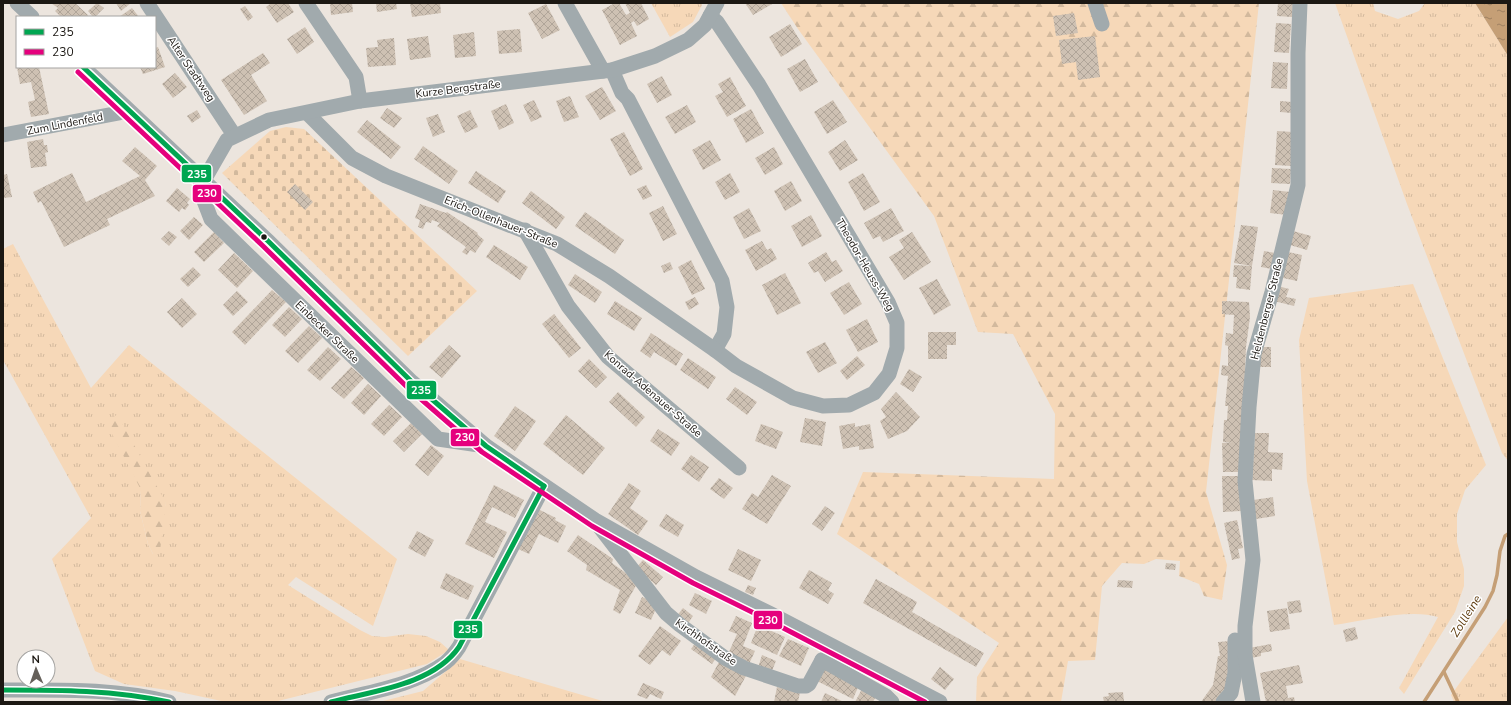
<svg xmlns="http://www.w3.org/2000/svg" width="1511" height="705" font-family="'Nunito Sans',sans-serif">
  <defs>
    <pattern id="grass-tufts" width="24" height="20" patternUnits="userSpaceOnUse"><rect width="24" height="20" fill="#f6d8b8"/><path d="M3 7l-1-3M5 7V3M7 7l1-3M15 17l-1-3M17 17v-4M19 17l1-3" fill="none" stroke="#d2b99d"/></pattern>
    <pattern id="forest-firs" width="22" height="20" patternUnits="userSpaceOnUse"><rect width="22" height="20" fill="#f6d8b8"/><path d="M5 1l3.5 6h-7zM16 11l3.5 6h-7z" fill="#d2b99d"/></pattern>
    <pattern id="cemetery-stones" width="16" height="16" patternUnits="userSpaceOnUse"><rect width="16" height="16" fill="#f6d8b8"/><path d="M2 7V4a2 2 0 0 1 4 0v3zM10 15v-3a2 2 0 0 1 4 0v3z" fill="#d2b99d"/></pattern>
    <pattern id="water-ripples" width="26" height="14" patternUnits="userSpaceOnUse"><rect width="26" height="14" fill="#c59f76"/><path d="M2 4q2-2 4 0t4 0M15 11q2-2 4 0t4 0" fill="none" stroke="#9f8160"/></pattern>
    <pattern id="building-cross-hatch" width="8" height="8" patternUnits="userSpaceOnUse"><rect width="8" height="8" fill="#cec1b3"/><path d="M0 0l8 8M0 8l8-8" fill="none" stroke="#b0a599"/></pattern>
  </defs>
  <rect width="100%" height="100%" fill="#ece5de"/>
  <g fill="url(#grass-tufts)" fill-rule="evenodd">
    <polygon points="651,3 701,3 702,5 693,22 670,37"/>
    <polygon points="1335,3 1373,3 1375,11 1398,19 1419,11 1425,3 1475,3 1508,56 1508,461 1502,453 1407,204"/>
    <path d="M13,244L91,388L129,345L397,559L373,626L296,577L288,585L360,630L372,636L385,637L408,634L426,636L440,642L449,650L427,664L274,702H226L175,691L124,684L95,671L52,559L91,518L3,360V249ZM141,490L166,503L153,554L148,544L140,511Z"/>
    <path d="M1413,284L1486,465L1465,490L1457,514V542L1464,569V586L1455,612L1404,694L1399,688L1438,617C1410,608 1363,621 1334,625L1307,481L1299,340L1309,298Z"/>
    <polygon points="1508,617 1508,702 1454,702 1451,695"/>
    <polygon points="460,659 606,702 379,702 423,691"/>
  </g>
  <g fill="url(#forest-firs)">
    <polygon points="781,3 1259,3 1206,492 1227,565 1222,600 1204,596 1199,584 1179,576 1180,561 1156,559 1144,564 1122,563 1102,586 1095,660 1068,661 1061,702 976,702 977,677 999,643 837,534 863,472 1054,479 1055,414 1013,334 978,332 934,216 798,29"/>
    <polygon points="117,414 166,503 160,551 153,554 148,544 140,511 141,490 107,424"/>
  </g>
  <polygon fill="url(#cemetery-stones)" points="286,127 304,129 477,291 408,356 222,173 270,131"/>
  <polygon fill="url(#water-ripples)" points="1475,3 1508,3 1508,56"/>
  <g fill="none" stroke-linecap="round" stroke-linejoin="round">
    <g stroke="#c59f76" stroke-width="3.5">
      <polyline points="1444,672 1458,702"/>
      <polyline points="1424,702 1485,607 1493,591 1497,575 1500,551 1505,536 1508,534"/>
    </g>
  </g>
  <g fill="url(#building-cross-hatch)">
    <polygon points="51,3 75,3 88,15 86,17 61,17 55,11 58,8"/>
    <polygon points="97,3 104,8 95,17 93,17 88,11"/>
    <polygon points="116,3 131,3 121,11"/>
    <polygon points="271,3 288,3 294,12 277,23 266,7"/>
    <polygon points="330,3 352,3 353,12 331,15"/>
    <polygon points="376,3 396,3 397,9 377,12"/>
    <polygon points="410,3 440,3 441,13 412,17"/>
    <polygon points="615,3 619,3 626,15 630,13 625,3 641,3 649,19 637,26 634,21 631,23 637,36 620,45 602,10"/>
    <polygon points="745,3 774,3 753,15"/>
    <polygon points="1278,3 1293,3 1292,17 1277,16"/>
    <polygon points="546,4 560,30 542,39 528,13"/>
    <polygon points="245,6 253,17 248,21 240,9"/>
    <polygon points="132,8 139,17 119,17"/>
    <polygon points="1074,13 1078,33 1056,36 1053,16"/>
    <polygon points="1276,23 1291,24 1289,53 1274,52"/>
    <polygon points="790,24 802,44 781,57 769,37"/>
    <polygon points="305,27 314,42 297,54 287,39"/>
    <polygon points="520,29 522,52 499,54 497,31"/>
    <polygon points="474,32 476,56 455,58 453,35"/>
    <polygon points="428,36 431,57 410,60 407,39"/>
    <polygon points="1095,36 1100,77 1078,80 1076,62 1062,64 1059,40"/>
    <polygon points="394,38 396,65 368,67 366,48 378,47 377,40"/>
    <polygon points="158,47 165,67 143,74 140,67 155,67 155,48"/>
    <polygon points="263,53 270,63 251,75 267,101 244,115 221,80"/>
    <polygon points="805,59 818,82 800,92 787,69"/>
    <polygon points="1273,62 1288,63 1287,89 1271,88"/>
    <polygon points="17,67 39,67 49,114 31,117 28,102 35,100 31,82 20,84"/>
    <polygon points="175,73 187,87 173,98 162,84"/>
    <polygon points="662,76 672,95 657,103 647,84"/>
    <polygon points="730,77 746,106 727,117 715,96 723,92 718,84"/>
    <polygon points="602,87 616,111 600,120 585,96"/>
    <polygon points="570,96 579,117 564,122 556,101"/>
    <polygon points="534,100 542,117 531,122 523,105"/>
    <polygon points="833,100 847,122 827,134 814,112"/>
    <polygon points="1280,101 1292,102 1292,113 1280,112"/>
    <polygon points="506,104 514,123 499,130 491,111"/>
    <polygon points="687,105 696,122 675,134 665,117"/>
    <polygon points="387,108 402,118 394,128 380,118"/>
    <polygon points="751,109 764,133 746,143 733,119"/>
    <polygon points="197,110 201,117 192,123 187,116"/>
    <polygon points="470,110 478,127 465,133 457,116"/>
    <polygon points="438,114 445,132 433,137 426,118"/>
    <polygon points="367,120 401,147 391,159 357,132"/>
    <polygon points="1277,131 1293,132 1291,166 1275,165"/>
    <polygon points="624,132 643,169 630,176 610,139"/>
    <polygon points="43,139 44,145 47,145 48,152 45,153 47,166 31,168 27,142"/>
    <polygon points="710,140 721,160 703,170 692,150"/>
    <polygon points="845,140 858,160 840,171 828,152"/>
    <polygon points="423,146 458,171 449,184 414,159"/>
    <polygon points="135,147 157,166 145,180 155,196 107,219 110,225 64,247 41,201 38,203 33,192 72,173 86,202 140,176 122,161"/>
    <polygon points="774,147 783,164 765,175 755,158"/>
    <polygon points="1272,168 1291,169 1290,184 1271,183"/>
    <polygon points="476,171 506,191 498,203 468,183"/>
    <polygon points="730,173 740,192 725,200 715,182"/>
    <polygon points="863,173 880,202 864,211 848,182"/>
    <polygon points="7,174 12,197 3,198 3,175"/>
    <polygon points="791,181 802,201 785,211 774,191"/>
    <polygon points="295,184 313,202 305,210 287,192"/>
    <polygon points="646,185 652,196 643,200 637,189"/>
    <polygon points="177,188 190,199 187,203 189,205 185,210 182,208 179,212 166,201"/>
    <polygon points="1273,190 1290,192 1287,215 1270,213"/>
    <polygon points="531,191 565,217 556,229 522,203"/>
    <polygon points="420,204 446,213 447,212 478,233 477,234 484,240 475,253 470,250 467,255 462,252 466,247 437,226 440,223 432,220 431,223 426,222 423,229 418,227 420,220 415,218"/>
    <polygon points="663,206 677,234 663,241 649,213"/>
    <polygon points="749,208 761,231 744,239 733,217"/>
    <polygon points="891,208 904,231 883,242 880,236 873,239 864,223"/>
    <polygon points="585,212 624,240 615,254 575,226"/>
    <polygon points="811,215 822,236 802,247 791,226"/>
    <polygon points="194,217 203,225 189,240 180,231"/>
    <polygon points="1241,225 1258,227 1252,266 1234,263"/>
    <polygon points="169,231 177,237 169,246 161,239"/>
    <polygon points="1293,231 1311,236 1307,250 1290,245"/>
    <polygon points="214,232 224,243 204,262 194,252"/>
    <polygon points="912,232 931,262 904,280 889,257 904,248 899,240"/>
    <polygon points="762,241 767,250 771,248 777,259 756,271 745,250"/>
    <polygon points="494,245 528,267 520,280 486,257"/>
    <polygon points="1264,251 1275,253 1272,269 1261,267"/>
    <polygon points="826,252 832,262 836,260 843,271 825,282 818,271 814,273 808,263"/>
    <polygon points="1288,252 1302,255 1297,281 1283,278"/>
    <polygon points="234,253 253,271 237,288 218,270"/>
    <polygon points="691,260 705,289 692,295 678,267"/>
    <polygon points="670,262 673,269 664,273 661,266"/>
    <polygon points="1234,265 1252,266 1250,290 1236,288 1237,277 1233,277"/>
    <polygon points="193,267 201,275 188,287 180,279"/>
    <polygon points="785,273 801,303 777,315 762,285"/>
    <polygon points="575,274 602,292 595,303 568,285"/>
    <polygon points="937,279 951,305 934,315 919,288"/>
    <polygon points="849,282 862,304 844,315 830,293"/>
    <polygon points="1278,286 1289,289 1286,297 1296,299 1294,306 1274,301"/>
    <polygon points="272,290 286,302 245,345 232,332"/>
    <polygon points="237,291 248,302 233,316 223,305"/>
    <polygon points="695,297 699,304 689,310 685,302"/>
    <polygon points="182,298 197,314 182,328 167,312"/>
    <polygon points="615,301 642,318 634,331 607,314"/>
    <polygon points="1222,301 1249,302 1250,317 1246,347 1241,472 1223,472 1222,443 1232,442 1223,442 1224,420 1227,420 1228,406 1225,406 1228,376 1221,375 1222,365 1228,366 1228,346 1225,345 1226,333 1233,334 1234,315 1222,314"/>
    <polygon points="289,307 302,319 285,337 272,325"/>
    <polygon points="554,314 581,348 569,358 542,324"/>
    <polygon points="867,319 878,342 858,352 846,330"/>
    <polygon points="309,326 322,338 298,363 285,351"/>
    <polygon points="928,332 956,332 956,345 947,345 947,359 928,359"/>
    <polygon points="651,333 683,354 676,366 654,352 650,358 640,351"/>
    <polygon points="825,342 837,363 818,373 806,352"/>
    <polygon points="449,345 461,356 442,378 429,367"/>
    <polygon points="328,347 341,359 320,381 307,370"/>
    <rect x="1260" y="347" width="11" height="20"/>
    <polygon points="857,356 865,365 847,380 840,371"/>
    <polygon points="688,358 716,377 708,389 680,370"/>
    <polygon points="589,359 607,377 596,388 578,371"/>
    <polygon points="351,367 364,378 344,399 331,388"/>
    <polygon points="909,369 922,377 913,392 900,384"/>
    <polygon points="368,384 381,396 364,415 351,403"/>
    <polygon points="735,387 757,402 747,415 726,399"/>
    <polygon points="618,392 645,417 636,427 609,402"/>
    <polygon points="896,392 920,417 907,431 888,439 880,421 886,417 881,409"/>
    <polygon points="389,405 402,417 384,436 371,424"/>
    <polygon points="515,406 536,421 515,451 494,436"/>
    <polygon points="566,415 605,448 583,475 543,444"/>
    <polygon points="805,418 826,422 822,446 800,442"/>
    <polygon points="411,423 422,434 404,452 393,441"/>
    <polygon points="855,423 855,427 870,424 874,448 859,450 859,446 843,449 839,426"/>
    <polygon points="761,424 783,432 776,449 755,441"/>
    <polygon points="658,429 680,443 671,456 650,441"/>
    <polygon points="1255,433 1269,433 1268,452 1283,453 1282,470 1272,469 1272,481 1252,480"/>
    <polygon points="431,445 444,456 428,476 415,465"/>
    <polygon points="691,455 709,467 699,482 681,469"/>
    <polygon points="772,475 791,486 767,524 742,509 752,493 758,497"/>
    <polygon points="1222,476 1240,476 1241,511 1223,512"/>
    <polygon points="719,478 733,488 724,499 710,489"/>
    <polygon points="629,483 641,491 630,508 648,521 638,535 608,514"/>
    <polygon points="494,485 524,500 515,518 492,507 485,522 507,532 494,558 465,544"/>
    <polygon points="1273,497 1275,516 1256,519 1253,500"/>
    <polygon points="825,506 835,513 822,531 812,524"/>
    <polygon points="536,508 556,518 555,520 566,526 558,543 539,534 529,554 516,548"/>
    <polygon points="666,514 684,525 678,537 659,526"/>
    <polygon points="1237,520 1243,548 1238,549 1240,558 1232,560 1224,523"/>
    <polygon points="417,531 434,540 425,557 408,548"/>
    <polygon points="578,535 613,559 612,563 638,582 620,614 613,610 620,590 586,570 587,565 567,551"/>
    <polygon points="738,549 761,560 751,581 728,570"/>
    <polygon points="643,560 663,577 656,585 636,568"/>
    <polygon points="1166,563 1176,564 1175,570 1165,569"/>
    <polygon points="809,570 832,583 828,590 834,594 828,604 799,588"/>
    <polygon points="446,573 474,586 468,600 440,588"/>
    <polygon points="876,579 917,602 912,612 984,653 976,667 863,603"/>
    <polygon points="1118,580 1133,581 1132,588 1117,587"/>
    <polygon points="748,585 756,588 753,595 745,592"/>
    <polygon points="695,593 712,601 706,614 689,605"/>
    <polygon points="642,597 658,604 651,620 635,613"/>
    <polygon points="1300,600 1302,612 1289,614 1287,602"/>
    <polygon points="683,608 693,616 687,625 676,617"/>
    <polygon points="1287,608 1290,629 1270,632 1267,611"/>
    <polygon points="736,616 752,623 743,646 755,651 749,664 728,654 737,634 729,631"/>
    <polygon points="758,625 785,637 777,655 751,643"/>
    <polygon points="660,626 681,641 670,656 662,650 650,665 638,656"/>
    <polygon points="1355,627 1358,639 1346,642 1343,630"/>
    <polygon points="788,639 809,648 801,666 779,656"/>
    <polygon points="1230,641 1227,689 1217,702 1201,702 1213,685 1218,656 1220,656 1218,642"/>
    <polygon points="696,642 716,658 712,664 691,649"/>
    <polygon points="1271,644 1272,651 1261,653 1261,656 1251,658 1249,648"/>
    <polygon points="762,655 776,661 771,673 758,668"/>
    <polygon points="719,662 747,674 735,696 711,677"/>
    <polygon points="1299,665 1303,683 1286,686 1288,698 1294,697 1295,702 1266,702 1260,673"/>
    <polygon points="940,667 954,679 945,690 931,679"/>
    <polygon points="824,668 859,685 853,699 817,681"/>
    <polygon points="643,683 664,692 661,699 650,694 647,699 637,695"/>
    <polygon points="777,687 800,692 798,702 774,702"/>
    <polygon points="862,689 876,696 873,702 855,702"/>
    <polygon points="1123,692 1124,702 1104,702 1103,697 1109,696 1108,693"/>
    <polygon points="825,693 844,702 821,702"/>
  </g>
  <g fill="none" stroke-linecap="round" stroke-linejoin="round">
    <g stroke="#a1aaad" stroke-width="15">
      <polyline points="17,3 32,17"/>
      <polyline points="147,3 234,135"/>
      <polyline points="306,3 356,77 360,101"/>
      <polyline points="565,3 603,71"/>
      <polyline points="1095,3 1102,24"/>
      <polyline points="83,67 268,241 412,382 486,446 595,520 696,577 771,614 940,702"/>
      <polyline points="612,70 622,93 628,99 722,281 727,307 724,334 715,350 736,366 793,398 823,406 849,405 874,393 889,374 897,348 897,323 888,302 759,85 717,22 710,16"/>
      <polyline points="307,113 352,158 386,176 557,244 609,276 715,350"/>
      <polyline points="3,135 119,113 124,106"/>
      <polyline points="525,230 568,306 608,357 739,468"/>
      <polyline points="486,446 438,439 211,219 201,193 204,180 227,140 269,120 360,101 612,70 655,56 688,40 705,25 717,3"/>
      <polyline points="598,525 666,613 680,625 725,658 744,668 798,686 806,686 809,684 822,660"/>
      <polyline points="822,660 886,696 892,702"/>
      <path d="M3,690C58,690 115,688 169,702"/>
      <path d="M331,702C368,692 413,686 445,663C450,659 455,653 459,647L544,486"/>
      <polyline points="1223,702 1231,693 1235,673 1235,640"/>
      <polyline points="1253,702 1245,655 1245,626 1253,560 1245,481 1249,407 1254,354 1272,292 1298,185 1298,53 1300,3"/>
    </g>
    <g stroke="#fff" stroke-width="8">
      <g id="bus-1">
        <polyline points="83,67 268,241 412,382 486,446 544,486"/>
        <path d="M3,690C59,690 114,690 169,702"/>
        <path d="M331,702C372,691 433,685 459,647L544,486"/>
      </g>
    </g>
    <g stroke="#fff" stroke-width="8">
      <polyline id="bus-2" points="78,72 263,246 407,387 482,452 592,526 693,583 768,620 925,702"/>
    </g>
    <use href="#bus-1" stroke="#00a651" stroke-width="5"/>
    <use href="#bus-2" stroke="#e5007d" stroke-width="5"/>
  </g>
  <circle fill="#1c1813" stroke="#fff" stroke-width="1.5" cx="264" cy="237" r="3.5"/>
  <g text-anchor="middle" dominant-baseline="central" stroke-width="3" stroke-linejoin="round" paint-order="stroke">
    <g font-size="11" fill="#1c1813" stroke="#fff">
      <text transform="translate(191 69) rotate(56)">Alter Stadtweg</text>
      <text transform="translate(458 89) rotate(-7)">Kurze Bergstraße</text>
      <text transform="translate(65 124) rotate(-11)">Zum Lindenfeld</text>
      <text transform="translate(501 222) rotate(22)">Erich-Ollenhauer-Straße</text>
      <text transform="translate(865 265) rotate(60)">Theodor-Heuss-Weg</text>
      <text transform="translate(1267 309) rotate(-76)">Heldenberger Straße</text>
      <text transform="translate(327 332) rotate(44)">Einbecker Straße</text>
      <text transform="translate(653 394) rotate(41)">Konrad-Adenauer-Straße</text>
      <text transform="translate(706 642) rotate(35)">Kirchhofstraße</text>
    </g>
    <g font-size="12" font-style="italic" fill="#5d3a0c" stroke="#fff">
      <text transform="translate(1466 616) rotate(-58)">Zollleine</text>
    </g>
  </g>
  <g stroke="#fff" stroke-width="1.5">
    <rect x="181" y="164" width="31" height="19" rx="4" fill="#00a651"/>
    <rect x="192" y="184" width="30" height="19" rx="4" fill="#e5007d"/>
    <rect x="406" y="380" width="31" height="20" rx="4" fill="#00a651"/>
    <rect x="450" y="428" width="30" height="19" rx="4" fill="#e5007d"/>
    <rect x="753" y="610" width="30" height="20" rx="4" fill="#e5007d"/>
    <rect x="453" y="620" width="30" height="19" rx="4" fill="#00a651"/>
  </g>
  <g font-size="11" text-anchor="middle" font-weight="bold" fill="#fff">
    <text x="197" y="178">235</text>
    <text x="207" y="197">230</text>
    <text x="421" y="394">235</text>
    <text x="465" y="441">230</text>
    <text x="768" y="624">230</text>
    <text x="468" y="633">235</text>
  </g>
  <rect width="1511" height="705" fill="none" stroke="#1c1813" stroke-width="8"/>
  <rect x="16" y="16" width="140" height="52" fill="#ffffff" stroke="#a4a3a1"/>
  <rect x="24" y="29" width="20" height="6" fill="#00a651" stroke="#a4a3a1"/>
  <text x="52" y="36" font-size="12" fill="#1c1813">235</text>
  <rect x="24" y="49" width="20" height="6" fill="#e5007d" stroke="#a4a3a1"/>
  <text x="52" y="56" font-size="12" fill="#1c1813">230</text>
  <g transform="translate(36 669) rotate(358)"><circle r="19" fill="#ffffff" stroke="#a4a3a1"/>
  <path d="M0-3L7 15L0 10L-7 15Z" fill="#65605a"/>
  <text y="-6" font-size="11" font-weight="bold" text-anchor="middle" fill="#1c1813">N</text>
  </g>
</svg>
